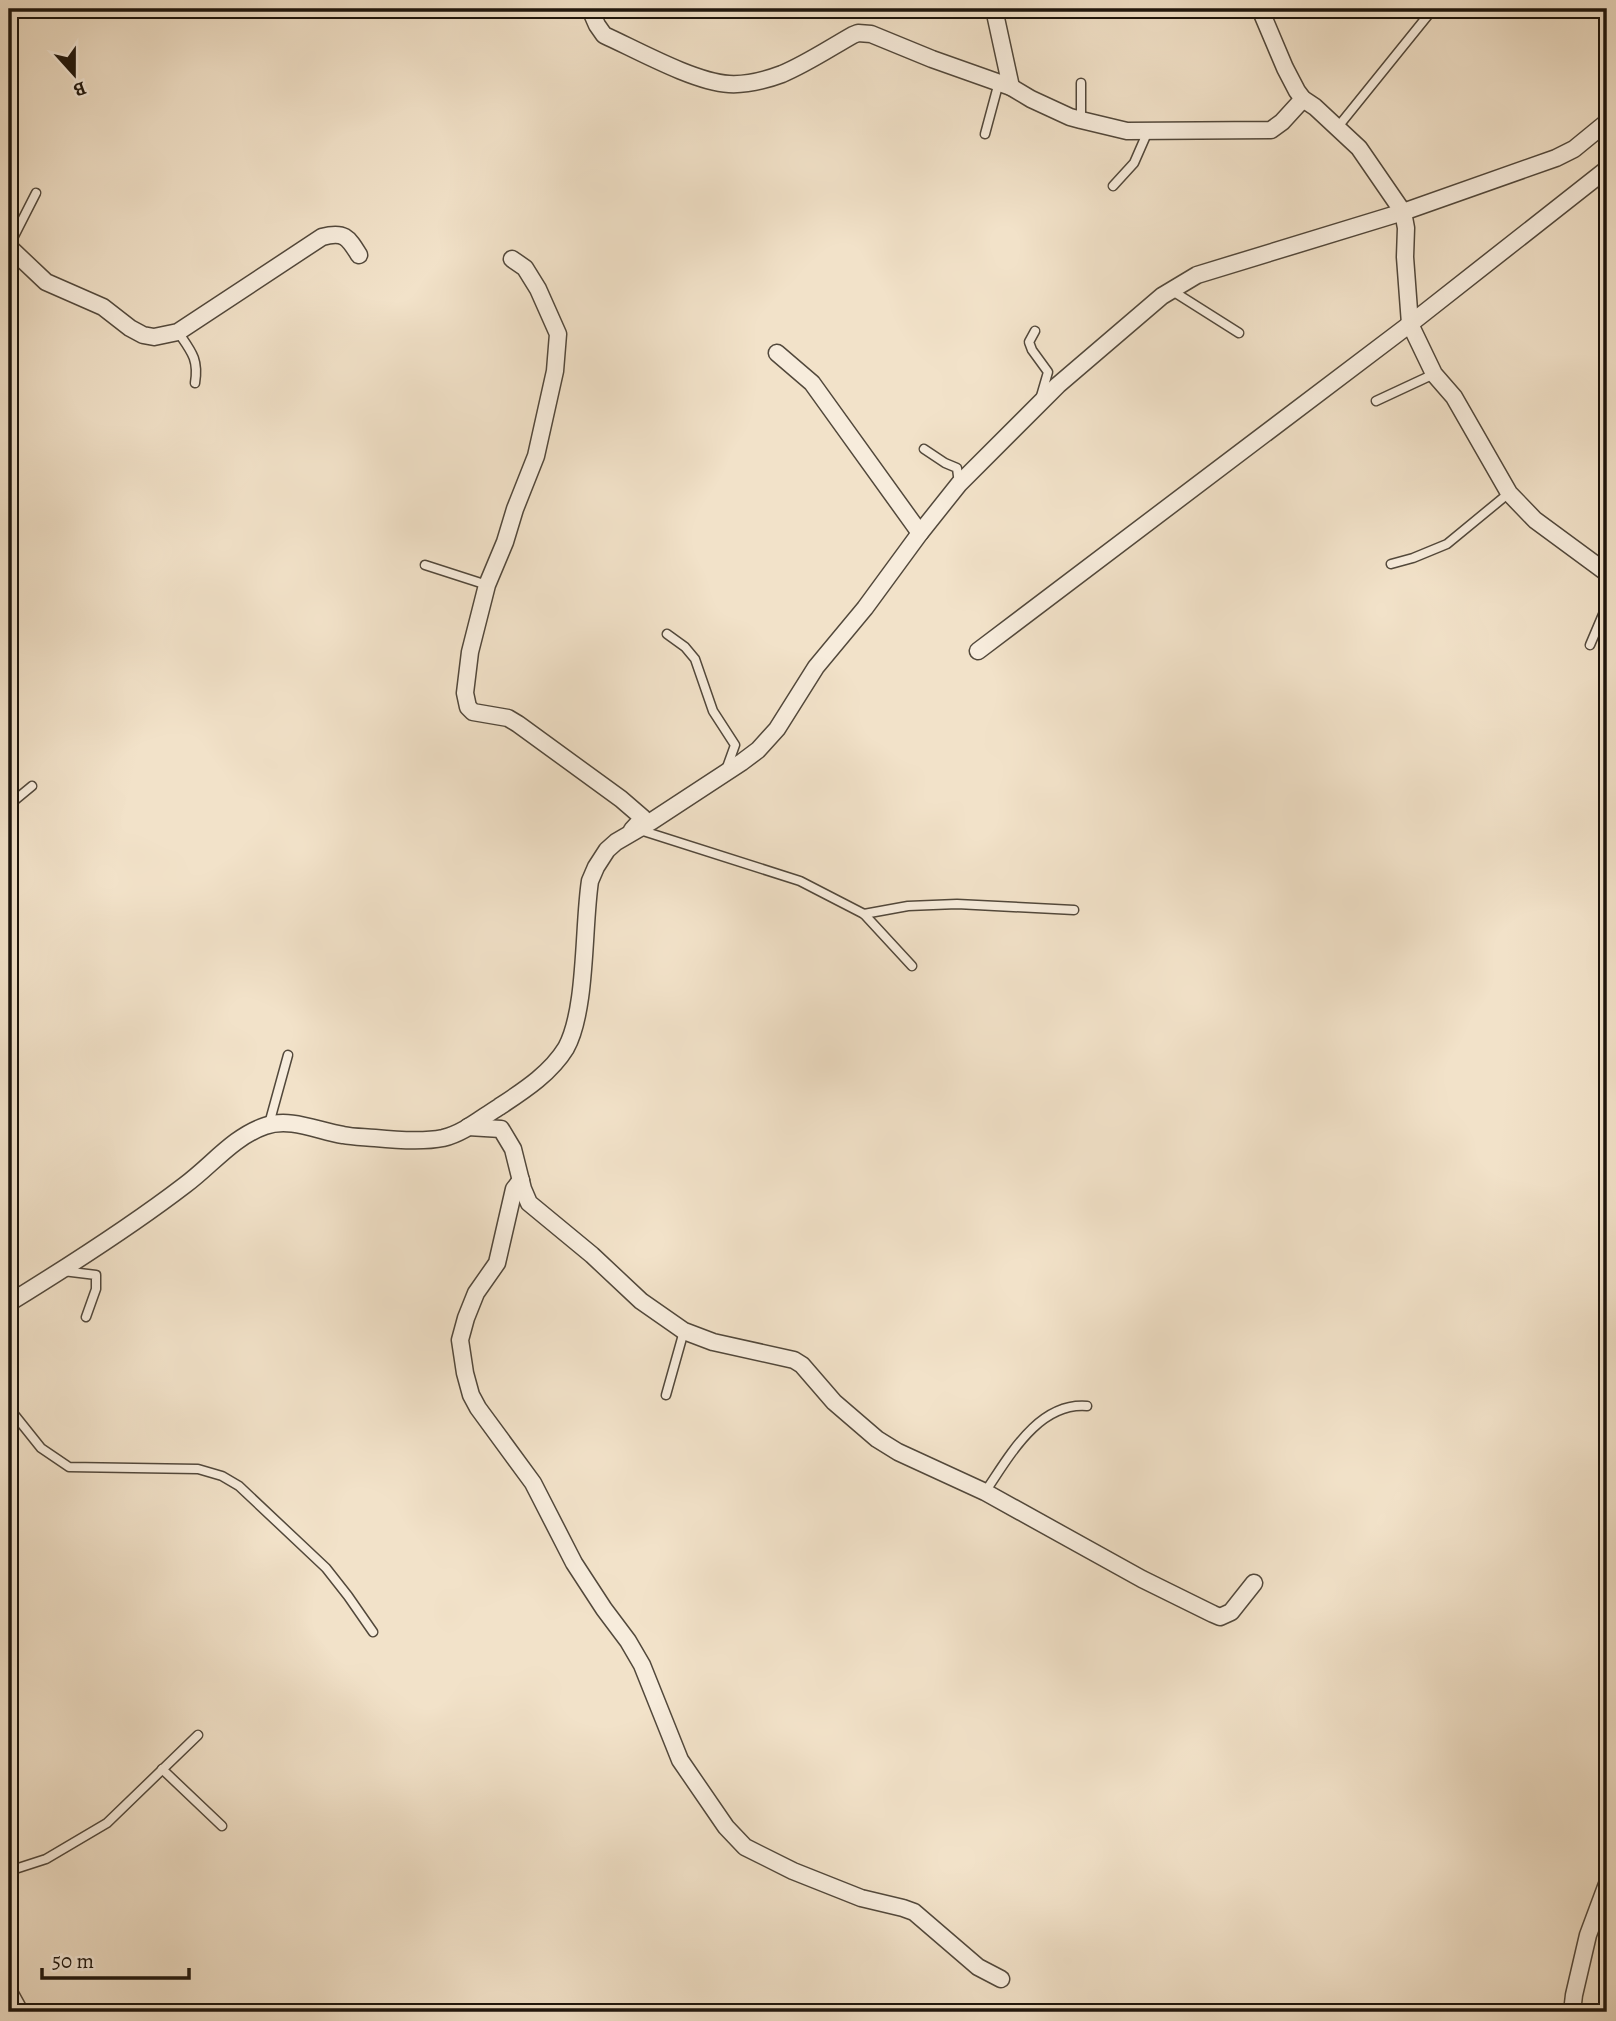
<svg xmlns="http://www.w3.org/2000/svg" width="1616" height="2021" font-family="Alegreya,serif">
  <rect width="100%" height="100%" fill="#f2e2c9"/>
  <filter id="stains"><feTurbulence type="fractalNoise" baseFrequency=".00286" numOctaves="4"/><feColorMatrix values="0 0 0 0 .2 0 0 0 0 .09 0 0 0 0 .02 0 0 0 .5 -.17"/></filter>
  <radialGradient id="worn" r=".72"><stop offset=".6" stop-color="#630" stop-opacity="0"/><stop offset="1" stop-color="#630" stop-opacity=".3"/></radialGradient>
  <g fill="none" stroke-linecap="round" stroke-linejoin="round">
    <g stroke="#52483b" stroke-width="11">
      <g id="lane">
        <polyline points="1081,120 1081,83"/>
        <polyline points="1337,128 1433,9"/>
        <polyline points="985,134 999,82"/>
        <polyline points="1113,186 1134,163 1148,131"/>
        <polyline points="9,246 36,193"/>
        <polyline points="1171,290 1239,333"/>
        <polyline points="1035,331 1029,342 1032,350 1048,372 1041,396"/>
        <path d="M178,332C191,351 199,359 195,383"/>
        <polyline points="1376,401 1434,374"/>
        <polyline points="924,449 945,463 957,468 959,484"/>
        <polyline points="1391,564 1413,558 1447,544 1509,493"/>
        <polyline points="425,565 487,585"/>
        <polyline points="667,634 685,647 695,659 713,711 735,745 726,770"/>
        <polyline points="1590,645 1607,605"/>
        <polyline points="9,805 32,786"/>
        <polyline points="640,830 800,881 864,914 912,966"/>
        <polyline points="864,914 908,906 957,904 1074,910"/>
        <polyline points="269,1124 288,1055"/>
        <polyline points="63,1271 96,1275 96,1289 86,1317"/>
        <polyline points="9,1273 15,1299"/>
        <polyline points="666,1395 684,1331"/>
        <polyline points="9,1408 41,1448 69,1467 198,1469 222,1476 239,1486 326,1568 348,1596 373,1632"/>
        <path d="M985,1492C1009,1457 1038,1402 1087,1406"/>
        <polyline points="162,1769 222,1826"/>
        <polyline points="9,1871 46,1859 107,1823 198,1735"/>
      </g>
    </g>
    <g stroke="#52483b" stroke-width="19">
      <g id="street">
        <path d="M590,9L597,25L604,35C637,50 694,82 729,84C747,85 766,80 782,74C806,64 830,48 853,35L858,33L871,34L932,59L1011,87L1031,99L1070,117L1081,120L1127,131L1271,130L1282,122L1303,99"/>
        <polyline points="994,9 1011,87"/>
        <polyline points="1260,9 1285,68 1297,91 1303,99 1315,107 1359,148 1403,212 1406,228 1405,257 1410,324 1434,374 1454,397 1509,493 1535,520 1607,573"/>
        <path d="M9,247L46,282L103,307L130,328L143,335L154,337L178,332L322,237C344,231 348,237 359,255"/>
        <polyline points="512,259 525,268 538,289 558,334 555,371 536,456 515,509 505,542 487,585 470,652 465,693 468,707 473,712 508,718 518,724 621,799 643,818 632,830"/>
        <polyline points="777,353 812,383 920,533"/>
        <polyline points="978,651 1410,324 1607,169"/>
        <polyline points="468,1127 501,1129 513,1149 523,1189 529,1203 592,1255 641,1301 684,1331 713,1342 794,1360 802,1365 834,1402 877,1439 898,1452 985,1492 1142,1579 1213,1614 1220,1617 1231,1612 1254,1583"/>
        <polyline points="521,1180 514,1189 497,1263 476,1293 466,1318 460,1340 465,1373 471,1395 478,1408 533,1483 574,1563 604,1609 628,1641 642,1665 680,1760 726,1827 745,1847 793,1871 861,1898 903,1908 914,1912 978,1967 1001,1979"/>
        <path d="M9,1303C69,1266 129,1228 185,1185C212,1165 233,1137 265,1126C290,1117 318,1131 343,1135C353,1137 364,1137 375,1138C395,1140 424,1142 443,1138C464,1133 481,1118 499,1107C523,1091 550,1074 566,1048C587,1010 583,926 590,881L596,867L607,850L616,842L652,821L742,762L758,750L777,729L816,667L865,608L920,533L959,484L1058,385L1162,296L1197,275L1403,212L1556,158L1574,149L1607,122"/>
        <polyline points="9,1992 20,2012"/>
        <polyline points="1572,2012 1574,1995 1588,1935 1607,1884"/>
      </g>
    </g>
    <use href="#lane" stroke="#f7ecdc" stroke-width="8"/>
    <use href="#street" stroke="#f7ecdc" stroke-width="16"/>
  </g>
  <rect width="1616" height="2021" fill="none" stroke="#f2e2c9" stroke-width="35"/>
  <rect x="10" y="10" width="1595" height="2000" fill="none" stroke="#1d150c" stroke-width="3.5"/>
  <rect x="18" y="18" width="1581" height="1986" fill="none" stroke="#1d150c" stroke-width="2"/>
  <g transform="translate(74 74) rotate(159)" stroke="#f7ecdc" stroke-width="5" paint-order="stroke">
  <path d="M0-5L12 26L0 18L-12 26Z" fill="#1d150c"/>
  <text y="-10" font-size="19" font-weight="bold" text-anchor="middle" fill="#1d150c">B</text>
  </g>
  <path d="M42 1968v10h147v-10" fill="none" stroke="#1d150c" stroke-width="3.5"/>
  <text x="52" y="1968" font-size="21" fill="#1d150c" stroke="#f7ecdc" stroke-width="5" paint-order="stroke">50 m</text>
  <rect width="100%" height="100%" filter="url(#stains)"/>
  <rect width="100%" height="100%" fill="url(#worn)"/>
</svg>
